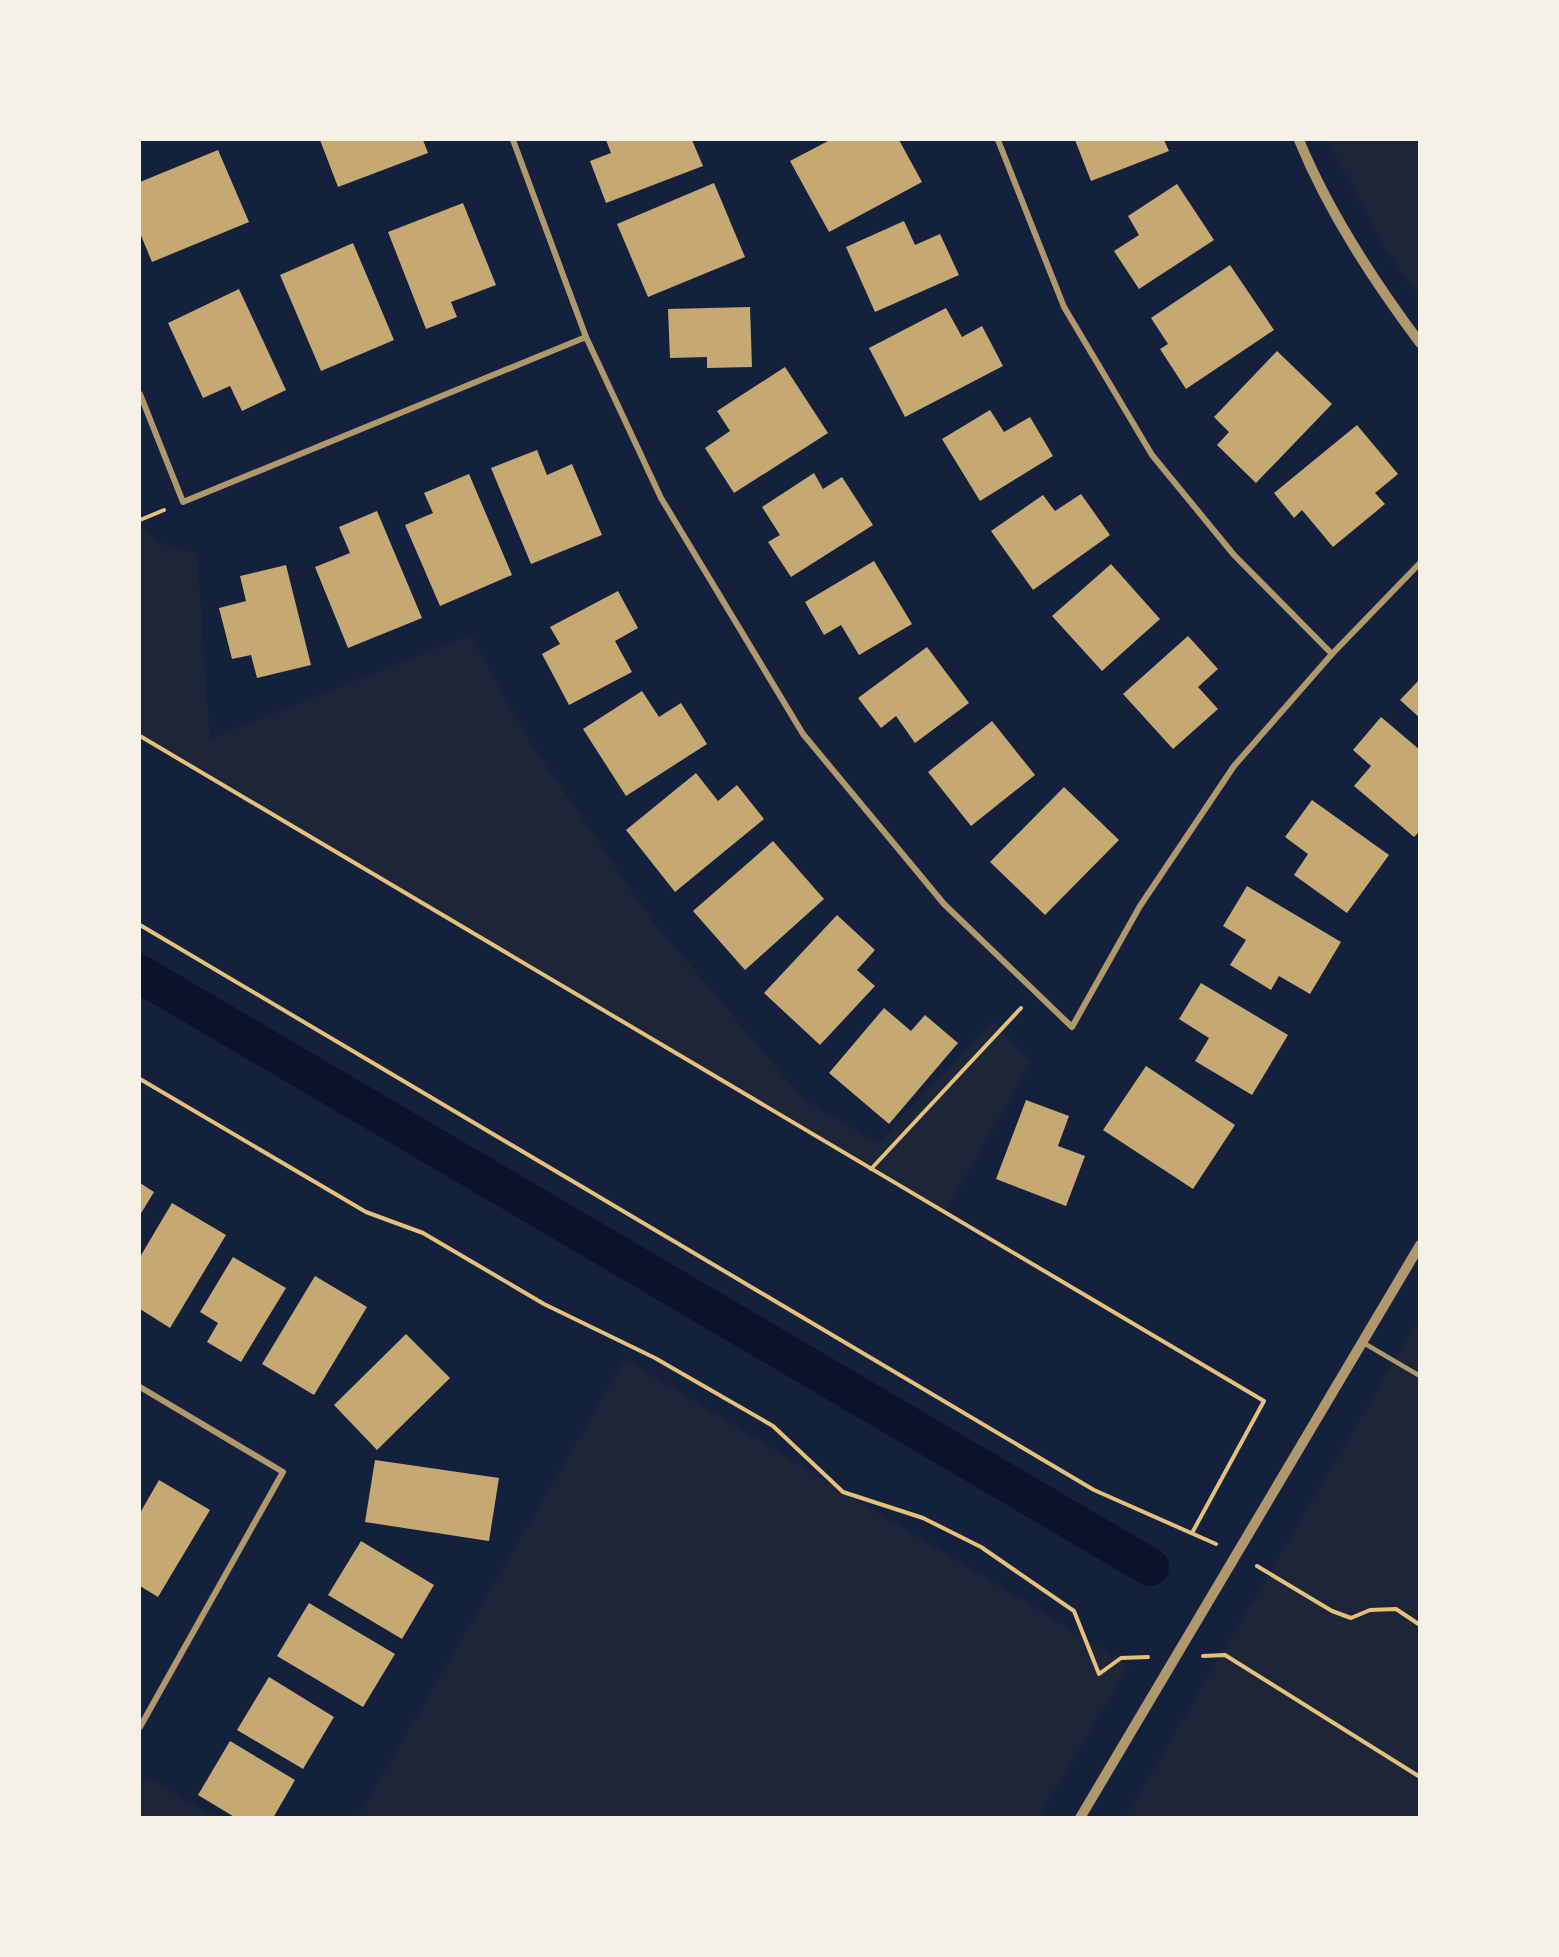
<svg xmlns="http://www.w3.org/2000/svg" width="1559" height="1957" font-family="'Archivo Narrow',sans-serif">
  <rect width="100%" height="100%" fill="#14213d"/>
  <g fill="#1d2539">
    <polygon points="1327,140 1419,140 1419,296 1387,252"/>
    <polygon points="140,525 158,543 197,554 210,739 470,635 530,742 651,919 804,1100 878,1143 993,1021 1031,1062 945,1213 140,733"/>
    <polygon points="1419,1319 1419,1817 1125,1817"/>
    <polygon points="625,1359 1129,1665 1039,1817 357,1818"/>
    <polygon points="146,1777 216,1817 140,1817 140,1788"/>
  </g>
  <g fill="none" stroke-linecap="round" stroke-linejoin="round">
    <polyline stroke="#0b132b" stroke-width="38" points="140,974 1150,1567"/>
  </g>
  <g fill="#c6a872">
    <polygon points="320,140 423,140 428,153 338,187"/>
    <polygon points="606,140 692,140 703,166 606,203 590,161 611,153"/>
    <polygon points="830,140 899,140 922,182 829,232 790,161"/>
    <polygon points="1075,140 1164,140 1169,151 1091,181"/>
    <polygon points="218,150 249,222 152,262 140,233 140,182"/>
    <polygon points="714,183 745,257 648,297 617,224"/>
    <polygon points="1177,184 1214,240 1139,289 1114,251 1139,235 1128,216"/>
    <polygon points="463,203 496,285 451,302 457,317 426,329 388,232"/>
    <polygon points="904,221 915,245 940,234 959,275 875,312 846,247"/>
    <polygon points="353,243 394,340 321,371 280,275"/>
    <polygon points="1230,265 1274,330 1186,389 1160,349 1168,344 1151,318"/>
    <polygon points="239,289 286,390 242,411 230,386 203,398 168,323"/>
    <polygon points="750,307 752,367 707,368 707,357 670,358 668,309"/>
    <polygon points="946,308 962,337 982,326 1003,366 905,417 869,348"/>
    <polygon points="1277,351 1332,404 1256,483 1217,445 1229,432 1214,417"/>
    <polygon points="785,367 828,433 734,493 705,448 730,431 717,411"/>
    <polygon points="990,410 1004,432 1030,417 1053,456 980,501 942,439"/>
    <polygon points="1357,425 1398,474 1375,493 1385,504 1333,547 1302,510 1294,518 1274,493"/>
    <polygon points="537,450 547,475 572,464 602,535 531,564 491,468"/>
    <polygon points="814,473 823,489 842,477 873,525 791,577 768,542 780,535 762,507"/>
    <polygon points="469,474 512,575 440,606 405,525 433,513 424,493"/>
    <polygon points="1081,494 1110,535 1033,590 991,531 1043,495 1055,511"/>
    <polygon points="377,511 422,618 348,648 315,567 350,553 339,527"/>
    <polygon points="874,561 912,624 859,655 841,625 824,635 805,602"/>
    <polygon points="1111,564 1160,619 1102,671 1052,616"/>
    <polygon points="286,565 311,665 257,678 251,655 232,659 219,608 246,601 240,576"/>
    <polygon points="618,591 638,628 615,641 632,672 569,705 542,654 560,644 550,627"/>
    <polygon points="1188,636 1218,669 1198,687 1218,709 1173,749 1123,694"/>
    <polygon points="927,647 969,703 915,743 896,716 881,728 858,698"/>
    <polygon points="1420,679 1420,718 1400,700"/>
    <polygon points="642,691 659,717 681,703 707,744 626,796 583,729"/>
    <polygon points="1381,717 1420,750 1420,831 1414,837 1354,786 1371,766 1353,750"/>
    <polygon points="992,721 1035,775 971,826 928,772"/>
    <polygon points="696,773 718,801 737,785 764,819 675,892 626,830"/>
    <polygon points="1064,787 1119,840 1045,915 990,862"/>
    <polygon points="1312,800 1389,855 1347,913 1294,875 1308,854 1285,837"/>
    <polygon points="773,841 824,899 745,970 693,911"/>
    <polygon points="1247,886 1341,942 1310,994 1279,976 1271,990 1230,965 1246,940 1223,926"/>
    <polygon points="837,915 875,950 857,970 875,986 820,1045 764,993"/>
    <polygon points="1201,983 1288,1035 1252,1095 1195,1061 1209,1038 1179,1019"/>
    <polygon points="884,1008 911,1031 925,1015 958,1043 889,1124 829,1073"/>
    <polygon points="1146,1066 1235,1125 1193,1189 1103,1130"/>
    <polygon points="1026,1100 1069,1116 1058,1146 1085,1156 1066,1206 996,1179"/>
    <polygon points="140,1183 154,1192 140,1215"/>
    <polygon points="172,1203 226,1235 170,1328 140,1309 140,1257"/>
    <polygon points="233,1257 286,1288 241,1362 207,1342 218,1323 200,1312"/>
    <polygon points="315,1276 367,1307 314,1395 262,1364"/>
    <polygon points="406,1334 450,1378 377,1450 334,1405"/>
    <polygon points="375,1460 499,1478 489,1541 365,1522"/>
    <polygon points="159,1480 210,1510 158,1597 140,1586 140,1513"/>
    <polygon points="361,1541 434,1585 402,1639 328,1595"/>
    <polygon points="309,1603 395,1654 363,1707 277,1656"/>
    <polygon points="269,1677 334,1717 303,1769 237,1730"/>
    <polygon points="230,1741 295,1780 273,1818 236,1818 198,1795"/>
  </g>
  <g fill="none" stroke-linecap="round" stroke-linejoin="round">
    <g stroke="#e5c07b" stroke-width="4">
      <polyline points="140,520 164,510"/>
      <polyline points="140,736 1264,1401 1192,1533"/>
      <polyline points="140,925 1094,1490 1216,1544"/>
      <polyline points="140,1079 366,1212 423,1233 544,1304 655,1358 773,1426 843,1492 923,1518 981,1547 1074,1611 1099,1674 1121,1658 1148,1657"/>
      <polyline points="871,1169 1021,1008"/>
      <polyline points="1257,1566 1332,1611 1351,1618 1370,1610 1396,1609 1420,1625"/>
      <polyline points="1203,1656 1225,1655 1420,1777"/>
    </g>
    <polyline stroke="#b1986c" stroke-width="4.5" points="1362,1342 1420,1376"/>
    <g stroke="#b1986c" stroke-width="6">
      <polyline points="513,140 586,337 661,498 803,734 944,904 1072,1027 1140,906 1234,766 1332,654 1420,563"/>
      <polyline points="998,140 1064,307 1152,455 1234,555 1332,654"/>
      <polyline points="140,394 183,502 586,337"/>
      <polyline points="140,1387 283,1472 140,1727"/>
    </g>
    <g stroke="#b1986c" stroke-width="10">
      <path d="M1299,140C1329,213 1373,280 1420,343"/>
      <polyline points="1080,1818 1420,1245"/>
    </g>
  </g>
  <rect width="1559" height="1957" fill="none" stroke="#f6f1e7" stroke-width="282"/>
</svg>
